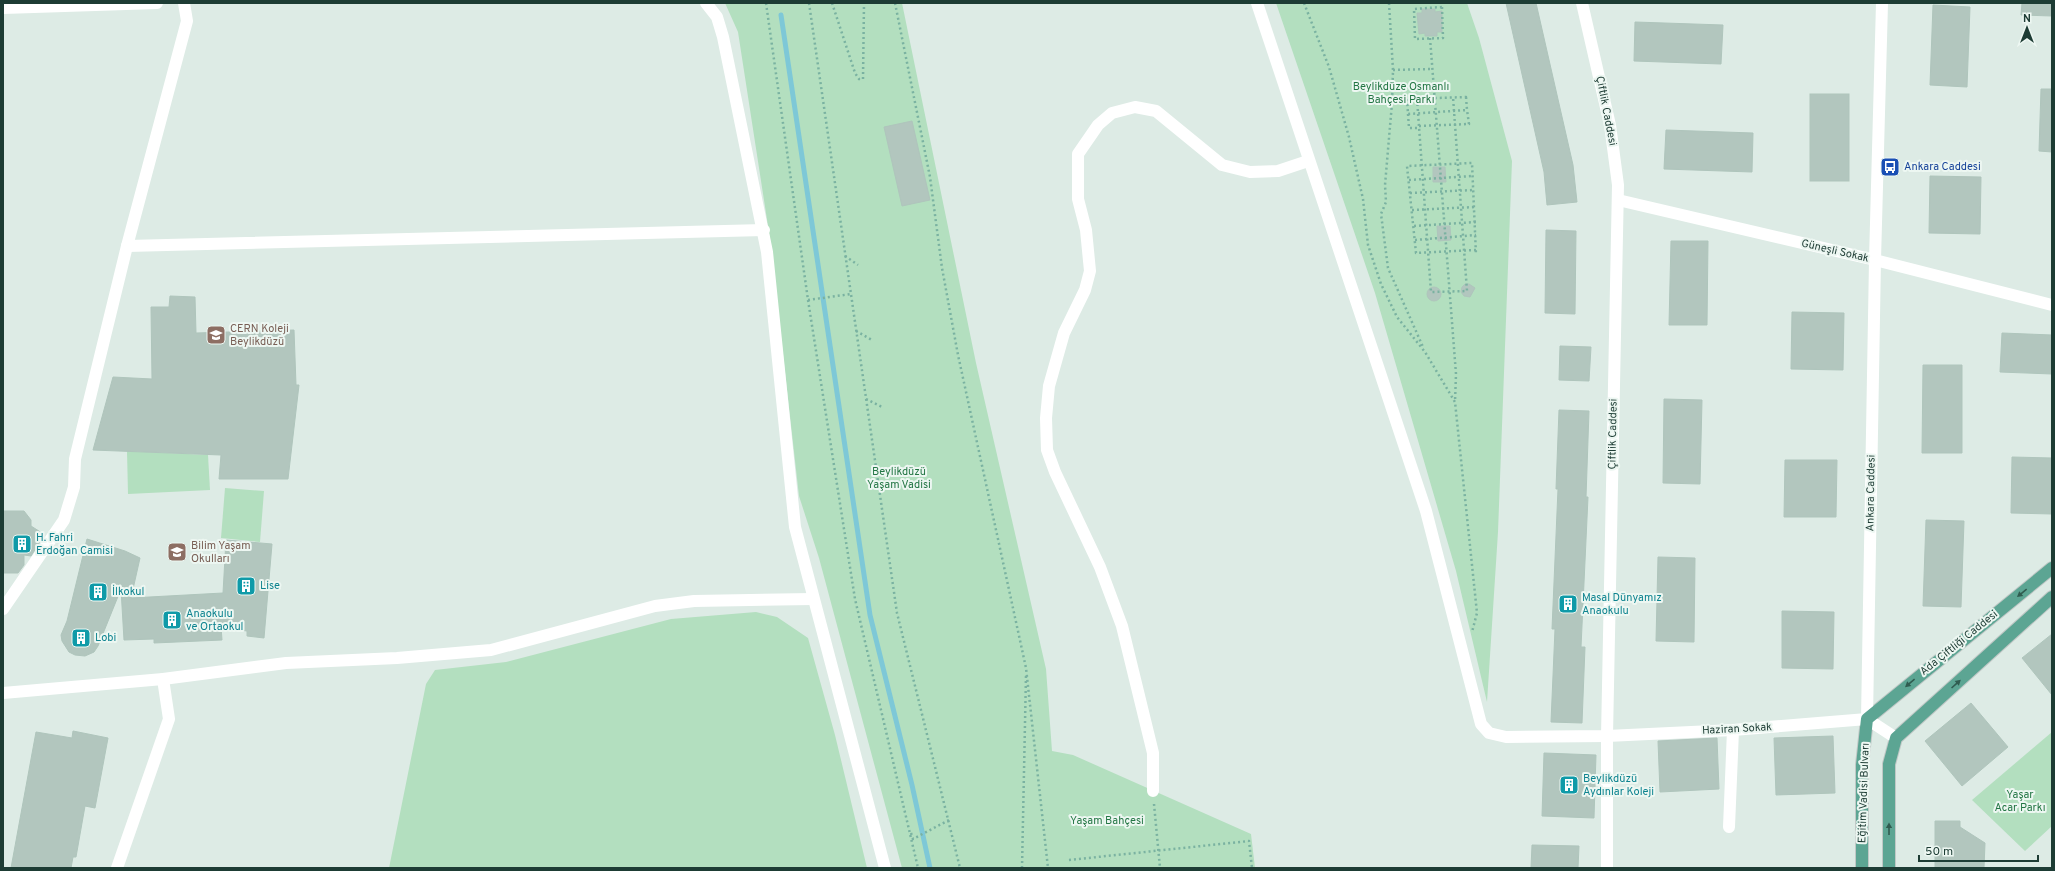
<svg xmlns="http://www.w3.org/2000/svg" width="2055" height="871" font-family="Overpass,sans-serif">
  <rect width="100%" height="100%" fill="#ddebe5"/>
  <g fill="#b3dfbf">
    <polygon points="725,3 902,3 976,363 1046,669 1052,751 1073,755 1251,834 1255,868 902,868 819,558 799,496 770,239 738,32"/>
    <polygon points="1276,3 1467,3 1479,38 1512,161 1498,532 1487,702 1456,571 1375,293"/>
    <polygon points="127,451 208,455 210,490 128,494"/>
    <polygon points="225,488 264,491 260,542 221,538"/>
    <polygon points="756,612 777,617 808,638 835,735 867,868 389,868 426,684 435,670 506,662 671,619"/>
    <polygon points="2052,732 2052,826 2025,851 1972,800"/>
  </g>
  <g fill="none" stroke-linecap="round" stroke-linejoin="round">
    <polyline stroke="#7ec8d7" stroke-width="5" points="781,15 870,615 912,785 930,868"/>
  </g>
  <g fill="#b2c6be" stroke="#afc5bc">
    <polygon points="1506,3 1536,3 1573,165 1577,202 1547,205 1544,172"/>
    <polygon points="2022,3 2052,3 2052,16 2021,15"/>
    <polygon points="1933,5 1970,7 1967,87 1930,85"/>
    <polygon points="1422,9 1435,9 1435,12 1442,11 1442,32 1437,32 1437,36 1425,36 1425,33 1419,34 1417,13 1422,13"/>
    <polygon points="1635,22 1723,25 1721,64 1634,61"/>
    <polygon points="2041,89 2052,89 2052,152 2039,151"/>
    <rect x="1810" y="94" width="39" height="87"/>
    <polygon points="912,121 930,200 902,206 884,127"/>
    <polygon points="1666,130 1753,133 1752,172 1664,169"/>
    <polygon points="1433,167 1445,167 1446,182 1433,182"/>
    <polygon points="1930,176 1981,177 1980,234 1929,233"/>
    <polygon points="1437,226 1450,226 1451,240 1438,241"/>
    <polygon points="1546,230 1576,231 1575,314 1545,313"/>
    <polygon points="1671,241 1708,241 1707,325 1669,325"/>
    <polygon points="1465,284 1469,284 1475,288 1470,297 1464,296 1461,292 1462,287"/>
    <circle cx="1434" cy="294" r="7"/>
    <polygon points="170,296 195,297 196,333 294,330 296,385 299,385 288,479 219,479 221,455 93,450 113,377 152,379 151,307 169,307"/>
    <polygon points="1792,312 1844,313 1843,370 1791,369"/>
    <polygon points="2002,333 2052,335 2052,374 2000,372"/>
    <polygon points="1560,346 1591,347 1589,381 1559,380"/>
    <polygon points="1923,365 1962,365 1962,453 1922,453"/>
    <polygon points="1664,399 1702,400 1700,484 1663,483"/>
    <polygon points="1559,410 1589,411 1586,497 1588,497 1581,647 1585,647 1582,723 1551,722 1555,629 1552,629 1558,489 1556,489"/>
    <polygon points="2012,457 2052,458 2052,514 2011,513"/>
    <polygon points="1785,460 1837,460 1836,517 1784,517"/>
    <polygon points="3,511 24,511 31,520 31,526 42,533 43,537 31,556 24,555 24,565 18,573 3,573"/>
    <polygon points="1926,520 1964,521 1961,607 1923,606"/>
    <polygon points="87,539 125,551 140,558 131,598 223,593 226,540 272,544 264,638 247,636 247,631 221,627 222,640 154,643 154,639 124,640 121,589 98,646 94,652 85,656 75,655 69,652 62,641 61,635 67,621"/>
    <polygon points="1658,557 1695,558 1694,642 1656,641"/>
    <polygon points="1782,611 1834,612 1833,669 1782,668"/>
    <polygon points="2052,634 2052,695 2022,658"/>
    <polygon points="1971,703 2008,747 1962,786 1925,741"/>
    <polygon points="73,731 108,738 95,808 85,806 76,857 73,857 71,868 11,868 36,732 72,738"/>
    <polygon points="1833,736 1835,793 1776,795 1774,738"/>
    <polygon points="1717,738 1719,789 1660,792 1658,741"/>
    <polygon points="1544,753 1596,755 1594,818 1542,816"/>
    <polygon points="1935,821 1960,821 1960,827 1985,843 1984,868 1935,868"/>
    <polygon points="1532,845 1579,846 1578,868 1531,868"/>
  </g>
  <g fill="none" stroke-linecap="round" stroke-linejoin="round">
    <g stroke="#c0c8c6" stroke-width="14">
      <g id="major">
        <polyline points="1862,868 1862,765 1867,719 2052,568"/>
        <polyline points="1889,868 1889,764 1896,738 2052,597"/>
      </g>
    </g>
    <g stroke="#7ab2a1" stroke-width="2.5" stroke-dasharray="2 3" stroke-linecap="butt">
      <polyline points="766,3 808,300 855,599 918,868"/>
      <polyline points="809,3 897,613 960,868"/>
      <polyline points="832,3 855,73 859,79 863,79 864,3"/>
      <polyline points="895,3 930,177 942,268 958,355 1026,668 1048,868"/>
      <polyline points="1304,3 1329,67 1349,137 1363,199 1368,245 1381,284 1397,317 1425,352 1455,402 1477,613 1472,632"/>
      <polyline points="1389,3 1393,70 1392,103 1385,185 1386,202 1381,214 1388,268 1423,347"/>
      <polygon points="1442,7 1443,38 1415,39 1414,9"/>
      <polyline points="1430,38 1456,374 1455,402"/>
      <polyline points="1393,70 1432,69"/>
      <polygon points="1466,97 1467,110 1408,114 1407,99"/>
      <polyline points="1417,99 1431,292 1467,291 1453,97"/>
      <polyline points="1408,114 1409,128 1420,128"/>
      <polyline points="1419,126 1469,124 1467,110"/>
      <polyline points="1409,180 1472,176"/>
      <polyline points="1410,193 1473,190"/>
      <polyline points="1412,210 1475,207"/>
      <polyline points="1414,226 1476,222"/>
      <polyline points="1415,240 1476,235"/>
      <polyline points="1476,250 1416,253 1407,166 1472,163 1476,255"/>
      <polyline points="845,256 858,265"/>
      <polyline points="808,300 851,294"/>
      <polyline points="856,331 872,340"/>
      <polyline points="866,399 882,407"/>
      <polyline points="1154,804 1160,868"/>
      <polyline points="911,833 913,839 949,820"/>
      <polyline points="1069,860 1249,841 1252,868"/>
      <polyline points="1022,868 1026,675"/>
    </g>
    <g stroke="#fff" stroke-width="12">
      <polyline points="706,3 717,17 723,37 767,252 795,527 885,868"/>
      <polyline points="1257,3 1426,511 1481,724 1489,733 1506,737 1607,736 1733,730 1867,719"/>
      <polyline points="1582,3 1610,125 1618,185 1607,736 1607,868"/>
      <polyline points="3,8 157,3"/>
      <polyline points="1618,200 1875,260 2052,305"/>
      <polyline points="127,246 764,230"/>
      <polyline points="3,609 64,520 74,487 75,459 127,246 187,21 184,3"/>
      <polyline points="3,693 163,679 286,663 397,658 491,650 655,606 694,601 813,599"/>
      <polyline points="1867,719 1875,260 1882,3"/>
      <polyline points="1867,719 1896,738"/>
      <polyline points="1153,791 1153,753 1122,626 1100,567 1055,472 1047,450 1046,418 1049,386 1064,333 1085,290 1090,271 1086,230 1078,199 1078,154 1098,125 1112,113 1135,107 1156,111 1222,165 1250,172 1278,171 1308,161"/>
      <polyline points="1729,827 1733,730"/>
      <polyline points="117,868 169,719 163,679"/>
    </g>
    <use href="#major" stroke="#5ca593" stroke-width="12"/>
  </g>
  <defs><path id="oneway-solid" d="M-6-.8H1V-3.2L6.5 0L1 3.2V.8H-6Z"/></defs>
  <g fill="#305c50">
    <use href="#oneway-solid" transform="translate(2022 593) rotate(141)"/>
    <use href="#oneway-solid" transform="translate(1910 683) rotate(140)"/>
    <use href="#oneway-solid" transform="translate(1956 684) rotate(-42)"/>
    <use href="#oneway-solid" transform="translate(1889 829) rotate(-90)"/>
  </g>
  <defs>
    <g id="bus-square" transform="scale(1)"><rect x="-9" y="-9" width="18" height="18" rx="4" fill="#1a4fb4" stroke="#edf7f2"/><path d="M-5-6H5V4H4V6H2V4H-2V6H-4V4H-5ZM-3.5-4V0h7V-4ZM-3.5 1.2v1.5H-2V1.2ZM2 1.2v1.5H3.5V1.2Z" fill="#fff"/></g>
    <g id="school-square" transform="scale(1)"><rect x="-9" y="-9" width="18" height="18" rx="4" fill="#8d6e63" stroke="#edf7f2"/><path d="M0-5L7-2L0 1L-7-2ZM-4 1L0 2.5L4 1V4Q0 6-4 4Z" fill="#fff"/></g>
    <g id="building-square" transform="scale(1)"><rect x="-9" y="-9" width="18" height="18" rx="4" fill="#0f9aa8" stroke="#edf7f2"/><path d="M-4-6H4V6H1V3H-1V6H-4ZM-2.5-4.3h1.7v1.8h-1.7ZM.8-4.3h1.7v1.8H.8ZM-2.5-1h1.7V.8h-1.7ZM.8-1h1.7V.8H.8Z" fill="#fff"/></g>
  </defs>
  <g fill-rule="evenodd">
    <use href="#bus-square" x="1890" y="167"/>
    <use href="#school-square" x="216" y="335"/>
    <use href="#building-square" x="22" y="544"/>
    <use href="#school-square" x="177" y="552"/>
    <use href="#building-square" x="246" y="586"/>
    <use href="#building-square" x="98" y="592"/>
    <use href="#building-square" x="1568" y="604"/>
    <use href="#building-square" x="172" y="620"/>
    <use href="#building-square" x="81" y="638"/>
    <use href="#building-square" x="1569" y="785"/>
  </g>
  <g text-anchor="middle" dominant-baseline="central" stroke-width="4" stroke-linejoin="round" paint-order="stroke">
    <g font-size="11" fill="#237644" stroke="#edf7f2">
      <text x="1401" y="87">Beylikdüze Osmanlı<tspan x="1401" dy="13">Bahçesi Parkı</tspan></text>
      <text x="899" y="472">Beylikdüzü<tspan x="899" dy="13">Yaşam Vadisi</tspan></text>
      <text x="2020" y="795">Yaşar<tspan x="2020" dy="13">Acar Parkı</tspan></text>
      <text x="1107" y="821">Yaşam Bahçesi</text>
    </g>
    <g font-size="11" fill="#1d3c34" stroke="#edf7f2">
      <text transform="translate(1606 111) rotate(79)">Çiftlik Caddesi</text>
      <text transform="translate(1835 251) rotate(13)">Güneşli Sokak</text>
      <text transform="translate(1613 434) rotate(-89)">Çiftlik Caddesi</text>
      <text transform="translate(1871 493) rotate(-89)">Ankara Caddesi</text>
      <text transform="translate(1959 643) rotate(-39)">Ada Çiftliği Caddesi</text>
      <text transform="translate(1737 729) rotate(-3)">Haziran Sokak</text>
      <text transform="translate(1864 793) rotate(-88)">Eğitim Vadisi Bulvarı</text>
    </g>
    <g font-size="11" fill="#164399" stroke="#edf7f2" text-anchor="start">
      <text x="1904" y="167">Ankara Caddesi</text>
    </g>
    <g font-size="11" fill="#785e54" stroke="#edf7f2" text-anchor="start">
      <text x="230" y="329">CERN Koleji<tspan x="230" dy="13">Beylikdüzü</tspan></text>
      <text x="191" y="546">Bilim Yaşam<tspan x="191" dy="13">Okulları</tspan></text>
    </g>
    <g font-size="11" fill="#0d838f" stroke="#edf7f2" text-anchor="start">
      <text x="36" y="538">H. Fahri<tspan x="36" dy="13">Erdoğan Camisi</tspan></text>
      <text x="260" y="586">Lise</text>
      <text x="112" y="592">İlkokul</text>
      <text x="1582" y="598">Masal Dünyamız<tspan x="1582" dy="13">Anaokulu</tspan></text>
      <text x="186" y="614">Anaokulu<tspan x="186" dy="13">ve Ortaokul</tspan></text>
      <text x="95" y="638">Lobi</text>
      <text x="1583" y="779">Beylikdüzü<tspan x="1583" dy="13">Aydınlar Koleji</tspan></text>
    </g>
  </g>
  <rect width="2055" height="871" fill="none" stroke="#1d3c34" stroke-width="8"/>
  <g transform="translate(2027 28)" stroke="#edf7f2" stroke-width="3" paint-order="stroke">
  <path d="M0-3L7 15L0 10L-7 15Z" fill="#1d3c34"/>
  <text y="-6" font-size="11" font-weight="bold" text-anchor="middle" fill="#1d3c34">N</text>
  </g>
  <path d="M1919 855v6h119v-6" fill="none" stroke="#1d3c34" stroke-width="2"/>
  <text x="1925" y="855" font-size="12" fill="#1d3c34" stroke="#edf7f2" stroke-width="3" paint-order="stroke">50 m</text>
</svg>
